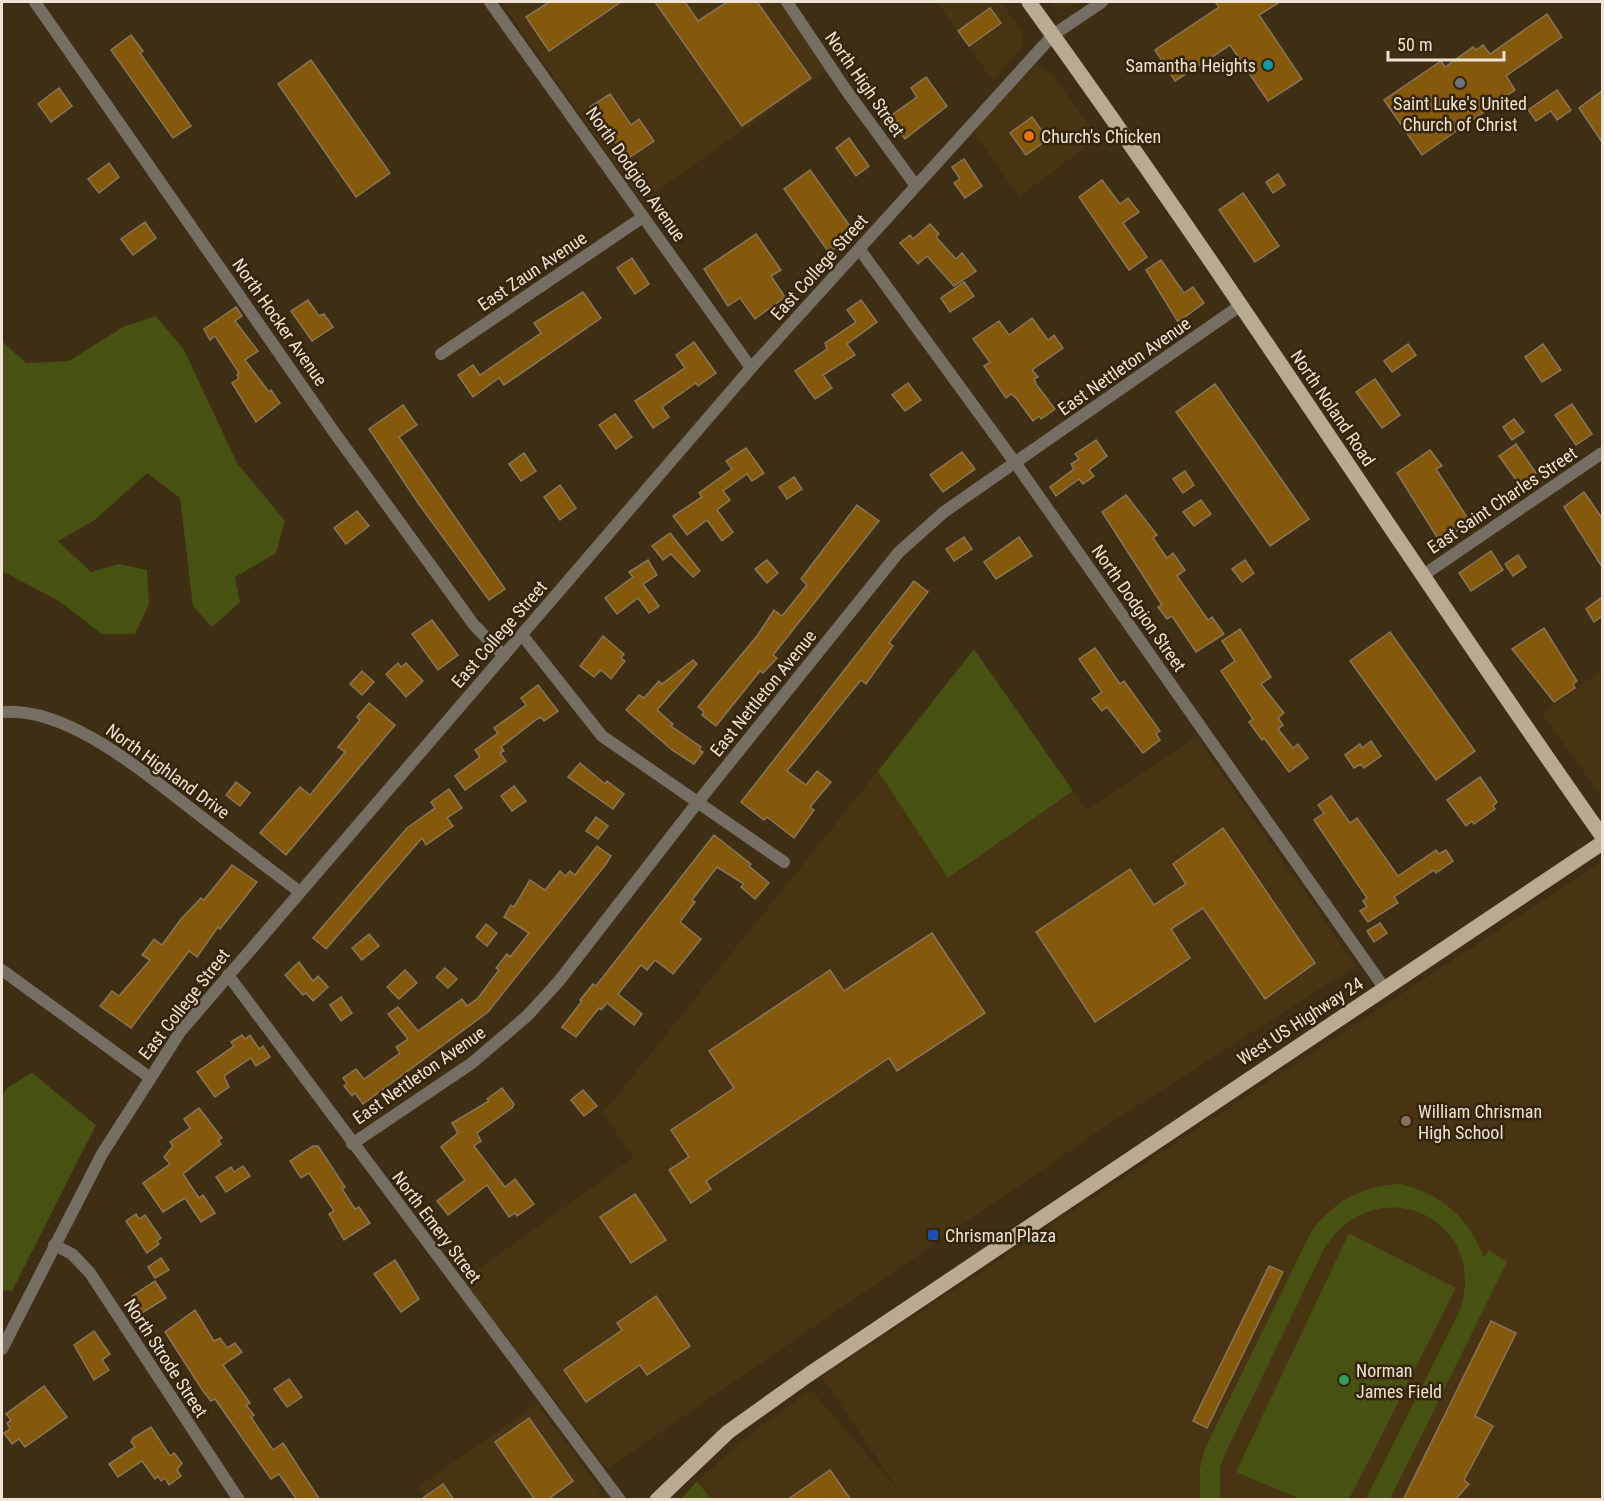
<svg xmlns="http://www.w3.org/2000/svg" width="1604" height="1501" font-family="'Roboto Condensed',sans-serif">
  <rect width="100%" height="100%" fill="#3e2e14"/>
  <g fill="#483412">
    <polygon points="501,2 779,2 827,70 642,202"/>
    <polygon points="937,2 1001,2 1023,32 1023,46 993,81"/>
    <polygon points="1051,2 1083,2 1062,10 1055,7"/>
    <polygon points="1036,65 1051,73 1098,138 1019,197 973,131 1031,67"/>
    <polygon points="1602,670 1602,797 1542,713"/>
    <polygon points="1197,737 1356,966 1109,1124 607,1469 463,1280 633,1158 603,1113 878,771 948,878 1073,791 1087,810"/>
    <polygon points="1601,862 1602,1499 711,1500 697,1481 753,1432 811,1390 899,1491 822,1377"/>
    <polygon points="537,1404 596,1483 601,1496 600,1500 426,1499 418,1487"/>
  </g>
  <g fill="#465112">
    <polygon points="156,316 184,350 237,463 285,521 276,553 235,577 240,602 212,627 193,606 180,498 147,473 95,520 58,541 91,572 119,564 147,570 149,604 135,634 102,634 59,601 2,571 2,341 26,363 69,361 123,327"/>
    <polygon points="974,649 1073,791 948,878 878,771"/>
    <polygon points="32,1073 96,1125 12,1291 2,1290 2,1095 8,1087"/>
    <path d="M1400,1184C1442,1194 1468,1217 1484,1257L1489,1250L1507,1262L1390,1499H1366L1460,1310C1490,1218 1376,1166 1324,1249L1226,1452L1220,1467V1499H1200V1468L1204,1451L1312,1230C1336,1200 1362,1186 1400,1184Z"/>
    <polygon points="1349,1233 1456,1288 1349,1499 1300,1499 1236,1472"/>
    <polygon points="697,1481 711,1499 681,1499"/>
  </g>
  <g fill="#84590c" stroke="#887559" stroke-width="1.5">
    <polygon points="549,2 621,2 549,51 526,17"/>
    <polygon points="655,2 685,2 698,21 727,2 757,2 811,78 742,126"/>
    <polygon points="1215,2 1280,2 1259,15 1302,79 1268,101 1230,45 1175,81 1155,50 1219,7"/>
    <polygon points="990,8 1001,23 969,46 958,31"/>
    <polygon points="1547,14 1562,37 1506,76 1515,90 1422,155 1384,100 1441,61 1445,67 1473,47 1476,50 1483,45 1490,54"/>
    <polygon points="131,35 143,51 140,53 191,126 173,138 111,50"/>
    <polygon points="311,60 390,173 356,197 278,84"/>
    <polygon points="926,77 947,106 905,139 889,117 917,97 911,88"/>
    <polygon points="59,88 72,106 51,122 38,104"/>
    <polygon points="1557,90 1571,110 1557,120 1551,111 1536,121 1528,110"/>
    <polygon points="1602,91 1602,142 1579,108"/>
    <polygon points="610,94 631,125 639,119 654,141 627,159 590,107"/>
    <polygon points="1032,117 1048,139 1026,155 1010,133"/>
    <polygon points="849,138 869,166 856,176 836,148"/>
    <polygon points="964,159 982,186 965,198 954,183 960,179 952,167"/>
    <polygon points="109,163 119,177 99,193 88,179"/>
    <polygon points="810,170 852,229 830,254 784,189"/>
    <polygon points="1278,174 1285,185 1273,193 1266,182"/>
    <polygon points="1102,180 1120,204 1128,198 1139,212 1123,223 1147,257 1129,270 1079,197"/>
    <polygon points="1243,193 1279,246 1255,262 1219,210"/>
    <polygon points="145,222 156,238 133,255 121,239"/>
    <polygon points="930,224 939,234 936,237 956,259 962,253 976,271 954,286 927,256 918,264 900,243 910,235 913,239"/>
    <polygon points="756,234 781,270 771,276 785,297 755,319 740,298 728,306 704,269"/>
    <polygon points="632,258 649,284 635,294 617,268"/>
    <polygon points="1161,260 1184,293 1193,287 1204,303 1178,322 1146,270"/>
    <polygon points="964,282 974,296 950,312 941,298"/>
    <polygon points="583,292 601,318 504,385 499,378 473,397 458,375 473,365 480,375 541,333 534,323"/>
    <polygon points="308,300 319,316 324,314 333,327 312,341 291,311"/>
    <polygon points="861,300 877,322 847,344 855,355 823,375 832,388 815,399 795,371 827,349 825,343 856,322 847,310"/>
    <polygon points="236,307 242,316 235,321 258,351 245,360 269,392 271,390 280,403 256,422 232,383 239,378 237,375 239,373 215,336 210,340 204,329"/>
    <polygon points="1032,318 1048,340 1054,335 1063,348 1032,370 1038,377 1034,379 1036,384 1055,409 1041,419 1039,416 1033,421 1016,398 1011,394 1006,398 984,366 990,362 973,339 999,321 1009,335"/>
    <polygon points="694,342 716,373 698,386 696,383 662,407 669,417 653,428 635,401 685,368 676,355"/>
    <polygon points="1408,344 1416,355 1392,372 1384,361"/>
    <polygon points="1543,344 1561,370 1542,382 1525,357"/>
    <polygon points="1375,379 1400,415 1382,428 1356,392"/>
    <polygon points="908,383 921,400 905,411 892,395"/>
    <polygon points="1215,384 1309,519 1270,546 1176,412"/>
    <polygon points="1572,404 1592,434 1576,445 1555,415"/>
    <polygon points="403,405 417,425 399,437 505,589 489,600 418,503 369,429"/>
    <polygon points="615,414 632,437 616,449 599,425"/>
    <polygon points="1514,419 1524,432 1512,440 1503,427"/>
    <polygon points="1096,440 1107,456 1089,470 1094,476 1083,484 1079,479 1056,496 1050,487 1074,469 1071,464 1079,459 1075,454"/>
    <polygon points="1516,444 1536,473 1519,484 1499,456"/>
    <polygon points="746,448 764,473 752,481 747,474 723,491 730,500 717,510 733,532 722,541 707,520 687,535 673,516 702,497 699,493 732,469 726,461"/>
    <polygon points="1430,450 1442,466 1436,469 1470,522 1440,542 1397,473"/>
    <polygon points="962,452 975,469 943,492 930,475"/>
    <polygon points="524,453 536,471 521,481 509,464"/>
    <polygon points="1185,471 1194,485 1183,493 1173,479"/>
    <polygon points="794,477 802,489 787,499 779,487"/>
    <polygon points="560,485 576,508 560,520 544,497"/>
    <polygon points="1584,492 1602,518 1602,567 1564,507"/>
    <polygon points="1126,495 1157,535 1153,538 1167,558 1173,553 1185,570 1177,576 1208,620 1212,617 1224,634 1196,652 1172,616 1167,619 1158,607 1162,605 1102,512"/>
    <polygon points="1201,500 1211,514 1194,526 1183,512"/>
    <polygon points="857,505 879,521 773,655 777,658 763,673 760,671 716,726 702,715 704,712 698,707 757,636 774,610 782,616 807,585 801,579"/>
    <polygon points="357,511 369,526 346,544 334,528"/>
    <polygon points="670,533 700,571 693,577 671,554 663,560 652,546"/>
    <polygon points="964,537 972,549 954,561 946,549"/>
    <polygon points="1019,537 1032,556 996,579 984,562"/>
    <polygon points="1491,551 1503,570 1471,591 1459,573"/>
    <polygon points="1518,555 1526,567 1513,576 1505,564"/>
    <polygon points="648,560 657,575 643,584 659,606 649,613 638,598 617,614 605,598 633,577 629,572"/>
    <polygon points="767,560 778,573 767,583 755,569"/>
    <polygon points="1245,560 1254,573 1242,582 1232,569"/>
    <polygon points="914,581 928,592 891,640 889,643 893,646 866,684 861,680 787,771 806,785 817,771 831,782 810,807 814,810 794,838 767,817 764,820 741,802"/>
    <polygon points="1602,597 1602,616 1594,622 1586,609"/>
    <polygon points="432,620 458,655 438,670 412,634"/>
    <polygon points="1544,628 1577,681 1573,684 1575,688 1554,702 1512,649"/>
    <polygon points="1240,629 1271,677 1261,684 1284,713 1278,718 1283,725 1278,729 1293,748 1298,744 1308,758 1289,772 1264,738 1262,740 1249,722 1253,719 1221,671 1235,661 1222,641"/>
    <polygon points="1390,632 1475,751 1436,780 1350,661"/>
    <polygon points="603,636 624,654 621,658 625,661 611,679 601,670 594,677 580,666"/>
    <polygon points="1095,648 1120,684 1124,681 1160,731 1156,734 1160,740 1143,753 1107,707 1102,711 1092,699 1102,692 1079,659"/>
    <polygon points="693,660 697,664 657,710 673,724 671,726 701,747 699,750 703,752 694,764 672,750 626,710 639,695 644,698 659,681 662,684"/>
    <polygon points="398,663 401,667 406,663 423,681 406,697 386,674"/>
    <polygon points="362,671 374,682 362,695 350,684"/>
    <polygon points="538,685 558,711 544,721 541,717 537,719 501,747 504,751 500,753 506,761 465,790 455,776 480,757 475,750 498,733 494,728 526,705 521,698"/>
    <polygon points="369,703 395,725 286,855 260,833 300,787 310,795 345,752 338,747 360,720 357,717"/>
    <polygon points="1371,741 1381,756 1364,768 1361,764 1354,768 1345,755 1360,744 1362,748"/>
    <polygon points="580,763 605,784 607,781 624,794 613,809 568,777"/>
    <polygon points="1480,777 1497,802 1493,806 1495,809 1474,824 1472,821 1466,826 1447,800"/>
    <polygon points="236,782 250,793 240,806 226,795"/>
    <polygon points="514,786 526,801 512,811 501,796"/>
    <polygon points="449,789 462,808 447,818 453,826 426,845 422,838 326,949 313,938 407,828 435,808 431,802"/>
    <polygon points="1331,796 1350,823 1357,818 1398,876 1436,850 1439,854 1446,850 1453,861 1436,873 1434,870 1394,897 1398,903 1368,922 1360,911 1367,907 1363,901 1367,898 1314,820 1324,813 1318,805"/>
    <polygon points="596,817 608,826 598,839 586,831"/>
    <polygon points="1223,828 1315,963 1265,999 1203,908 1171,929 1190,958 1095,1022 1036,932 1130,869 1154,905 1186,884 1173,864"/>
    <polygon points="714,835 751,864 749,866 769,883 755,899 741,887 744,884 717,867 692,900 695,902 680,922 701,939 673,974 655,960 647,970 641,965 618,994 642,1014 634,1025 607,1003 601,1010 599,1008 576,1037 562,1027 582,1001 580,1000 593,984 596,986"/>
    <polygon points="597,846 611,856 606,864 488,1012 363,1104 355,1093 352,1096 344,1086 347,1084 343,1078 356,1069 364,1079 400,1053 396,1047 408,1039 388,1014 398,1007 418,1031 462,999 467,1006 478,998 499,970 496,968 507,954 510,957 529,933 504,917 511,905 514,907 530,880 545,890 560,871 565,876 570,871 575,875"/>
    <polygon points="232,865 257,882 220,929 218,927 197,957 189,951 131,1028 100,1006 112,991 119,996 150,960 142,955 154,939 162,945 181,919 201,898 204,900"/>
    <polygon points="1380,923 1387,933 1374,942 1367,931"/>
    <polygon points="486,924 497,933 487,946 476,937"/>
    <polygon points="932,933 985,1013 897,1071 889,1058 706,1181 711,1189 691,1203 669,1170 689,1157 671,1130 734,1088 709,1051 830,970 844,991"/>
    <polygon points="369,934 379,946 362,960 352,948"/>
    <polygon points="299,962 313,981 318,976 328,987 313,1001 306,993 303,995 285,975"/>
    <polygon points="445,968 457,979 448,988 436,977"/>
    <polygon points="405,970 417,983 399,999 387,987"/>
    <polygon points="341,997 352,1013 341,1021 330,1005"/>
    <polygon points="242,1035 245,1039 250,1035 259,1049 263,1046 270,1057 256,1066 251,1058 224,1076 229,1087 215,1097 197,1072 234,1046 231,1042"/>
    <polygon points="502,1088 514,1104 512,1108 477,1133 481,1141 474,1146 505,1187 515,1179 534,1204 517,1216 515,1213 509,1217 487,1185 448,1215 437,1201 465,1180 441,1147 458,1133 452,1123 489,1101 487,1099"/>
    <polygon points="583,1090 597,1106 584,1116 571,1100"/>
    <polygon points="199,1108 222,1138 218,1140 221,1144 183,1174 199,1198 203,1195 215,1213 201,1222 185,1198 163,1212 143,1183 170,1164 164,1157 173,1146 170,1142 190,1128 184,1119"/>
    <polygon points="313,1146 318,1146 345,1187 342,1189 355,1209 359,1207 370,1223 344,1240 329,1214 334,1211 309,1173 301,1178 290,1161"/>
    <polygon points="243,1166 250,1176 226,1192 216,1177 231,1167 234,1172"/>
    <polygon points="635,1194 666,1240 631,1263 600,1217"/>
    <polygon points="136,1214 139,1219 145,1215 161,1238 157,1241 159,1244 147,1253 126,1221"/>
    <polygon points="161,1258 169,1270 155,1278 148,1267"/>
    <polygon points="395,1260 419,1299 401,1312 374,1274"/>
    <polygon points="1269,1266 1283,1272 1207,1428 1193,1421"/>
    <polygon points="155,1281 166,1298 142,1313 132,1296"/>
    <polygon points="656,1296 690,1346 647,1375 640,1365 586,1402 564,1370 622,1330 617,1323"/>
    <polygon points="195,1310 214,1341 220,1338 227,1348 235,1343 242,1352 223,1365 250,1403 246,1405 254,1415 251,1417 273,1450 283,1443 320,1500 297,1500 279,1474 271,1479 215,1399 211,1401 203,1391 165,1332"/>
    <polygon points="1491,1321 1516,1333 1475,1416 1493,1426 1464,1480 1469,1484 1455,1500 1403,1500"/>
    <polygon points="94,1331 110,1354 102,1360 109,1370 94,1380 74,1345"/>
    <polygon points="289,1379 302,1397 287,1407 274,1389"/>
    <polygon points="44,1386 67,1417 25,1447 19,1439 12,1444 4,1433 10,1429 7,1423 11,1420 6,1414"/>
    <polygon points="529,1418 573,1481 547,1500 535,1500 495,1442"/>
    <polygon points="151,1427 170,1456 174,1453 182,1463 177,1470 181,1476 169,1485 165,1478 161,1481 158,1476 155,1479 142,1461 118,1477 109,1464 135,1447 131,1442 133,1438"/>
    <polygon points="830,1470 851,1500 787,1500"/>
    <polygon points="443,1484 454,1500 420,1500"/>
  </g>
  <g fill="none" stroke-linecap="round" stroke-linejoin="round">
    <g stroke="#756e62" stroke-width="12">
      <polyline points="35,2 334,432 474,625 504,656"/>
      <polyline points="490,2 751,368"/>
      <polyline points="787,2 846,90 916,186"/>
      <polyline points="860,250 1016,464 1385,989"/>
      <polyline points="441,354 643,217"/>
      <polyline points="1422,576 1602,453"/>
      <polyline points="522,635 602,736 784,862"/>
      <path d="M2,712C68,706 144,773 194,811C229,838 264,865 300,892"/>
      <polyline points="2,970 149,1077"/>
      <polyline points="228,975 620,1500"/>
      <polyline points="352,1144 472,1063 527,1016 559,981 697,803 899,552 944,512 1241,305"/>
      <polyline points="54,1245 72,1254 90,1273 239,1500"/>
      <polyline points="2,1349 102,1154 180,1032 751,368 1053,35 1102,2"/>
    </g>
    <g stroke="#b9ab91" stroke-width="15">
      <path d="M1029,2C1227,275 1408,561 1602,836"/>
      <polyline points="657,1500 728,1432 808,1375 1602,843"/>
    </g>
  </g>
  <circle fill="#0f9aa8" stroke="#342409" stroke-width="2" cx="1268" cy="65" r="6"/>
  <circle fill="#6b7280" stroke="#342409" stroke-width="2" cx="1460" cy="83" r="6"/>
  <circle fill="#e8710a" stroke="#342409" stroke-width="2" cx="1029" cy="136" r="6"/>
  <circle fill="#8d6e63" stroke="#342409" stroke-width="2" cx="1406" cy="1121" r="6"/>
  <rect fill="#1a4fb4" stroke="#342409" stroke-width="2" x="927" y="1229" width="12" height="12" rx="3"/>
  <circle fill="#2e9e5b" stroke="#342409" stroke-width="2" cx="1344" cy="1380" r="6"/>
  <g text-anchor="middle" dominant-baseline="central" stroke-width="5" stroke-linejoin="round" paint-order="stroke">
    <g font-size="18" fill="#eee3d4" stroke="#342409" text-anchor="start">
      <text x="1256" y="65" text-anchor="end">Samantha Heights</text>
      <text x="1460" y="103" text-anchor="middle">Saint Luke's United<tspan x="1460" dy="21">Church of Christ</tspan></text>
      <text x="1041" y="136">Church's Chicken</text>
      <text x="1418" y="1111">William Chrisman<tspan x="1418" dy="21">High School</tspan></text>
      <text x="945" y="1235">Chrisman Plaza</text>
      <text x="1356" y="1370">Norman<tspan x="1356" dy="21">James Field</tspan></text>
    </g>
    <g font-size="18" fill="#eee3d4" stroke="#342409">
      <text transform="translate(865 84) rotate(55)">North High Street</text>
      <text transform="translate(636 174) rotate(55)">North Dodgion Avenue</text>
      <text transform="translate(819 267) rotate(-48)">East College Street</text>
      <text transform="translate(532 271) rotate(-34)">East Zaun Avenue</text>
      <text transform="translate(280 322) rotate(55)">North Hocker Avenue</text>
      <text transform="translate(1124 366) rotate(-35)">East Nettleton Avenue</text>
      <text transform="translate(1333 408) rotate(56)">North Noland Road</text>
      <text transform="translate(1502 500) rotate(-34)">East Saint Charles Street</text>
      <text transform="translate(1139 608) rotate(55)">North Dodgion Street</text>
      <text transform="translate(499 634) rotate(-49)">East College Street</text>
      <text transform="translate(763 693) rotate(-51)">East Nettleton Avenue</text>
      <text transform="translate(168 771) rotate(36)">North Highland Drive</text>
      <text transform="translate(184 1004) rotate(-52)">East College Street</text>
      <text transform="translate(1300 1021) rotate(-33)">West US Highway 24</text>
      <text transform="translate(419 1075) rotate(-35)">East Nettleton Avenue</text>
      <text transform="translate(437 1227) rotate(53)">North Emery Street</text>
      <text transform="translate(166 1358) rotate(57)">North Strode Street</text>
    </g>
  </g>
  <rect width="1604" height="1501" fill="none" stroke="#eee3d4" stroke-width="6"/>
  <path d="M1388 51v9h116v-9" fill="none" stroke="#eee3d4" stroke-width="3"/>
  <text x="1397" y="51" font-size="18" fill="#eee3d4" stroke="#342409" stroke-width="4.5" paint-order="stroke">50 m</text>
</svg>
